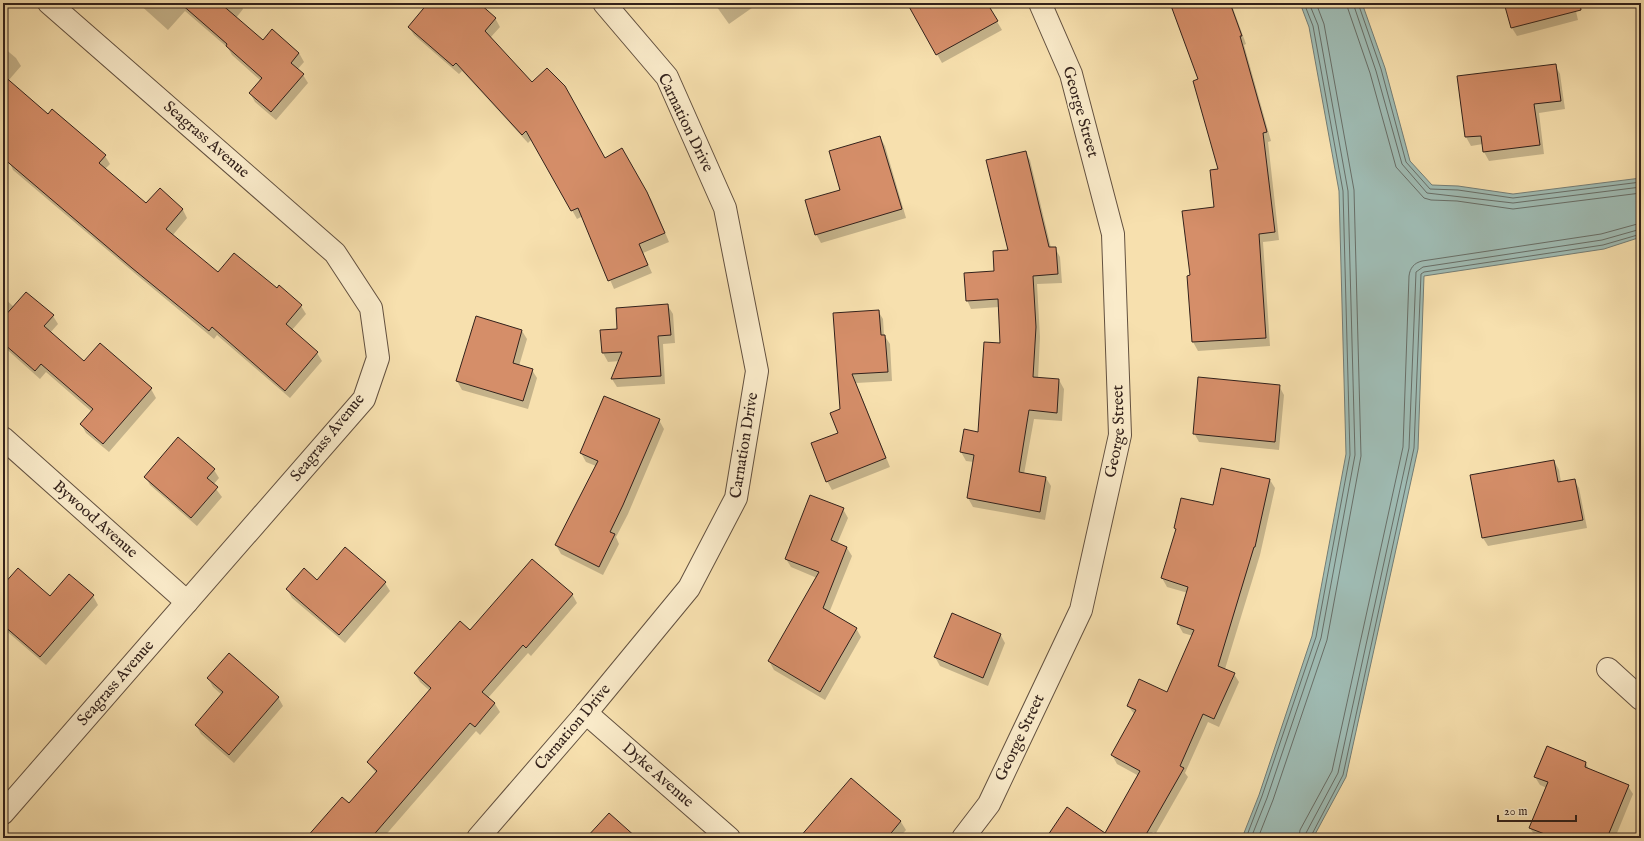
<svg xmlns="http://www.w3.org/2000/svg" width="1644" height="841" font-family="'IM FELL English',serif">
  <rect width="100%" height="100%" fill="#f7e0ae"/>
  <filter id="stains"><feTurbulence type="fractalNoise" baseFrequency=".005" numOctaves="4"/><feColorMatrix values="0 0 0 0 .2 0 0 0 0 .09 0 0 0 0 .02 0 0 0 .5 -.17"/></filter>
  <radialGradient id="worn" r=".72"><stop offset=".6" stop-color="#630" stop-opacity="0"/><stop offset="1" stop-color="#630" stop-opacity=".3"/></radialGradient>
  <polygon fill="#9fbbb3" stroke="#737d76" points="1300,3 1362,3 1385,68 1410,161 1432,185 1458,186 1513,194 1641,178 1641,237 1604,249 1424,276 1418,449 1346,777 1313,838 1242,838 1259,795 1312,636 1346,454 1339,191 1309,27"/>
  <g fill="#0003">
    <polygon points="138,3 240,3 243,9 236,18 263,41 299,53 304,62 297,70 303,75 308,83 276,120 255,102 250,93 261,81 232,55 228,48 185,11 168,30"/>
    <polygon points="430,3 477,3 495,18 500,27 490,38 605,159 622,149 652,201 669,242 643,253 652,273 614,289 583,216 577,219 532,139 528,143 462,71 459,74 414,35 409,27"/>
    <polygon points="714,3 759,3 729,24"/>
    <polygon points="908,3 986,3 1002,30 942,63"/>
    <polygon points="1171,3 1231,3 1246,44 1244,45 1271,141 1268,142 1279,240 1263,242 1270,346 1198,351 1193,342 1188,276 1191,276 1216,208 1219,170 1200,80"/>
    <polygon points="1506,3 1574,3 1578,20 1517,36 1512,28"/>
    <polygon points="3,47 16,58 21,66 8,81 48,115 105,156 110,164 105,169 146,205 160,189 183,210 187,218 172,236 218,273 277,290 301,306 306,314 292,330 317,353 322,361 290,398 217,335 214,339 138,276 13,170 3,148"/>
    <polygon points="1555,65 1560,74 1565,109 1539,113 1544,154 1489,161 1484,152 1483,144 1471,146 1466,137 1458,77"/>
    <polygon points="880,137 885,146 906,218 821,243 816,234 842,190"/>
    <polygon points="1025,152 1030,160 1051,248 1055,248 1060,257 1062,283 1037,284 1040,337 1038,379 1059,380 1064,389 1062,421 1034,419 1024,474 1046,478 1051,486 1045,520 973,507 968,498 974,462 966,461 961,452 965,430 979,433 1001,344 999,307 971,309 967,300 995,272 1009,251"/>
    <polygon points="3,297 14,307 53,316 58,324 50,333 84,362 151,389 156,398 109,452 86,433 81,424 92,412 46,372 40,379 3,346"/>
    <polygon points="668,306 673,314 675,343 663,344 665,384 617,387 612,379 620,361 608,362 603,353 602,331 618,330"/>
    <polygon points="878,311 883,319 884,335 890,344 892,381 856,383 890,467 832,490 827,481 839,433 841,410 834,314"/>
    <polygon points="522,331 527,339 519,366 532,370 537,378 528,409 462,390 457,381"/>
    <polygon points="1279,386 1284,395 1279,450 1199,442 1194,433"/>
    <polygon points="659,420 664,429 628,514 616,537 619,544 603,575 561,554 556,545 596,466 586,462 581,453"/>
    <polygon points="1554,461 1559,470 1561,482 1574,480 1579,488 1587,528 1488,546 1483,538 1471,476"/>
    <polygon points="214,470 219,478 213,485 222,497 197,526 150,485 146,477"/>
    <polygon points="1270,480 1275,488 1260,555 1225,669 1234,674 1239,682 1219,727 1208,722 1185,773 1188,777 1156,833 1153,832 1148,838 1052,838 1105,834 1139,776 1117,764 1112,755 1135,715 1128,706 1167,693 1193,636 1183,633 1178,624 1188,593 1167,587 1162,578 1176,531 1175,528 1214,506"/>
    <polygon points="843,509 848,518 837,544 847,548 852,556 829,613 856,628 861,637 825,700 774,670 769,661 817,578 791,567 786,559"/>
    <polygon points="317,581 385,583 390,591 345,643 292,598 287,589"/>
    <polygon points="3,587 50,598 93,596 98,605 46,665 3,628"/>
    <polygon points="572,594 577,603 531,656 528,653 488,698 495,704 500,712 480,735 476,731 383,838 308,838 349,804 376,773 368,762 430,691 420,682 415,674 470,632"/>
    <polygon points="1000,634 1005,643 988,686 940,666 935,657"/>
    <polygon points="208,678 278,697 283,706 234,763 201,734 196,725 222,695 213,687"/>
    <polygon points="1586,763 1589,770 1628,786 1633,794 1615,838 1540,838 1535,836 1530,828 1547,788 1540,785 1535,777"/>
    <polygon points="851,779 901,822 906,830 899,838 806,838"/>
    <polygon points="278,835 282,838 275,838"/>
  </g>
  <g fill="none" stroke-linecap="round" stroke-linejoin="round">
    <g stroke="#686e67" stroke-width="1">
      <polyline points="1347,3 1348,9 1370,73 1396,167 1424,198 1431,200 1457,201 1513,209 1641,193"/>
      <polyline points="1353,3 1376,71 1402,164 1427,193 1513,203 1641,187"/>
      <polyline points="1358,3 1381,69 1406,162 1430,189 1458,190 1513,198 1641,182"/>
      <polyline points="1246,838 1262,796 1316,637 1350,455 1343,191 1313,26 1304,3"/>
      <polyline points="1251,838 1267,798 1321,638 1355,455 1348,191 1318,25 1309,3"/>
      <polyline points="1258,838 1273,800 1327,640 1361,456 1354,190 1324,24 1316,3"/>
      <path d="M1299,838L1300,830L1332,771L1403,447L1409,276C1410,268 1414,263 1422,261L1601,234L1641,223"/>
      <polyline points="1305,838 1306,833 1338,773 1409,448 1416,272 1423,267 1602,240 1641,229"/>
      <polyline points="1310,838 1343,775 1414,448 1421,274 1424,272 1603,245 1641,234"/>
    </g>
  </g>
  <g fill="#d58e69" stroke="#32211b">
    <polygon points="180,3 220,3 263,40 272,29 299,53 291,63 304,74 271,112 249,93 262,78 226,46 227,44"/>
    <polygon points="428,3 479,3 496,18 485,31 532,82 547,68 565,86 605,158 622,148 647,192 665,233 639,244 648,265 608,281 578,208 571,211 526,131 522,135 456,63 453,66 408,27"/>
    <polygon points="907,3 987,3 998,21 936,55"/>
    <polygon points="1170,3 1230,3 1242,36 1240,36 1267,132 1263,133 1275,232 1259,234 1266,338 1192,342 1187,276 1190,275 1182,211 1214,207 1210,170 1218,169 1193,81 1198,79"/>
    <polygon points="1504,3 1580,3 1581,10 1511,28"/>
    <polygon points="1556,64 1561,101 1534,104 1540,145 1483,152 1481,136 1465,137 1457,76"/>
    <polygon points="3,75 48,114 52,109 106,155 99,163 146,203 160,188 183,209 166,229 218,272 234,253 277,288 279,285 302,305 286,324 318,352 285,391 212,327 209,331 132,268 3,158"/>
    <polygon points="880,136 902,209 815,235 805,200 840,190 829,151"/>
    <polygon points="1026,151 1049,247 1056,247 1058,274 1033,276 1036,327 1033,377 1059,379 1057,413 1029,410 1019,472 1046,477 1040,512 967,498 974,455 960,452 964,429 978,432 984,342 1000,343 998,299 966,301 964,273 994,271 993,251 1008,250 986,160"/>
    <polygon points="26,292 54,315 44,326 84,361 100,343 152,388 103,444 80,424 93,409 41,364 35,371 3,343 3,318"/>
    <polygon points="668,304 671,335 658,336 661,376 611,379 622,352 602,353 600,330 617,329 616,308"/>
    <polygon points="879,310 881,335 885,335 888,372 852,374 886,458 826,482 811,443 838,433 830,413 840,409 833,313"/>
    <polygon points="476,316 522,330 513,363 533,369 523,401 456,381"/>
    <polygon points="1198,377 1280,385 1275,442 1193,434"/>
    <polygon points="604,396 660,419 623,505 610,532 615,534 599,567 555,545 598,461 580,453"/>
    <polygon points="178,437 215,469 207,478 218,487 191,518 144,477"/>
    <polygon points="1554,460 1558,482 1575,479 1583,520 1482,538 1470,475"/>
    <polygon points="1221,468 1270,479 1255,547 1254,547 1218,666 1235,673 1214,719 1203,714 1180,766 1184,768 1144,838 1046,838 1067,807 1105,833 1140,771 1111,755 1136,710 1127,706 1139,679 1167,692 1194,630 1177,624 1188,587 1161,578 1176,529 1174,528 1181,498 1213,505"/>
    <polygon points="810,495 844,508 831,540 847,547 823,608 857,628 820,692 768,661 819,572 785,559"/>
    <polygon points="345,547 386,582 339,635 286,589 304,568 317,580"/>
    <polygon points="532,559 573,594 526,648 523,645 482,692 495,703 475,727 470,723 371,838 306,838 342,797 349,803 377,771 367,762 431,688 414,673 460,621 470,630"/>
    <polygon points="18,568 50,596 69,574 94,595 40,657 3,625 3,585"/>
    <polygon points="952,613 1001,634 983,678 934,657"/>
    <polygon points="229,653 279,697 229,755 195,725 223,692 207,678"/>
    <polygon points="1547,746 1586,762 1585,767 1629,785 1607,838 1555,838 1529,828 1548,782 1534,777"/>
    <polygon points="851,778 901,821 887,838 799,838"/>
    <polygon points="609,813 637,838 586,838"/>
  </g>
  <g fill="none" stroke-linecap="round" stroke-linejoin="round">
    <g stroke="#635140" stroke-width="24">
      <g id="street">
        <path id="s1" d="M3,438L187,602"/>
        <polyline points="1608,669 1641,699"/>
        <path id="s2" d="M586,713L729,838"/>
        <path id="s3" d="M3,813L364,399L378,358L371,308L335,253L49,3"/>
        <path id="s4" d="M478,838L586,713L689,588L736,498L757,371L725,208L667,77L604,3"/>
        <path id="s5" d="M963,838L989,804L1081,610L1120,435L1113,234L1071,74L1040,3"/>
      </g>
    </g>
    <use href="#street" stroke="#faebca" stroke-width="22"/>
  </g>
  <g text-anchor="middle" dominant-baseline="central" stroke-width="3" stroke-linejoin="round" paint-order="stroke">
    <g font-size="16" fill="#32211b" stroke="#faebca">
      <text transform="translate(1080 112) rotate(74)">George Street</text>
      <text transform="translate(685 123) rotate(64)">Carnation Drive</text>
      <text transform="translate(206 140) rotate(41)">Seagrass Avenue</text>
      <text stroke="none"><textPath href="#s5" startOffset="440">George Street</textPath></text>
      <text transform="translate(328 438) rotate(-51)">Seagrass Avenue</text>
      <text stroke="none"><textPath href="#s4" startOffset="482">Carnation Drive</textPath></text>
      <text stroke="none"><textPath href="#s1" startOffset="123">Bywood Avenue</textPath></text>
      <text stroke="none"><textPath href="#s3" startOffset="172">Seagrass Avenue</textPath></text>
      <text stroke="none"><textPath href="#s4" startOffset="146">Carnation Drive</textPath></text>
      <text stroke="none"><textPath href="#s5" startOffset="116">George Street</textPath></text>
      <text stroke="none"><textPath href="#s2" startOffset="95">Dyke Avenue</textPath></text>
    </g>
  </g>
  <rect width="1644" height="841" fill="none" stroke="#f7e0ae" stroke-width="16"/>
  <rect x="4" y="4" width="1636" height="833" fill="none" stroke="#32211b" stroke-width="2"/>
  <rect x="8" y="8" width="1628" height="825" fill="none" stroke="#32211b"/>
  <path d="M1498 815v6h78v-6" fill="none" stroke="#32211b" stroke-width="2"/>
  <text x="1504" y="815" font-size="12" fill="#32211b" stroke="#faebca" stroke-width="3" paint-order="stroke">20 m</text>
  <rect width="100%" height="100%" filter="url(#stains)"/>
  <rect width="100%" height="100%" fill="url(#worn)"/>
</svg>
